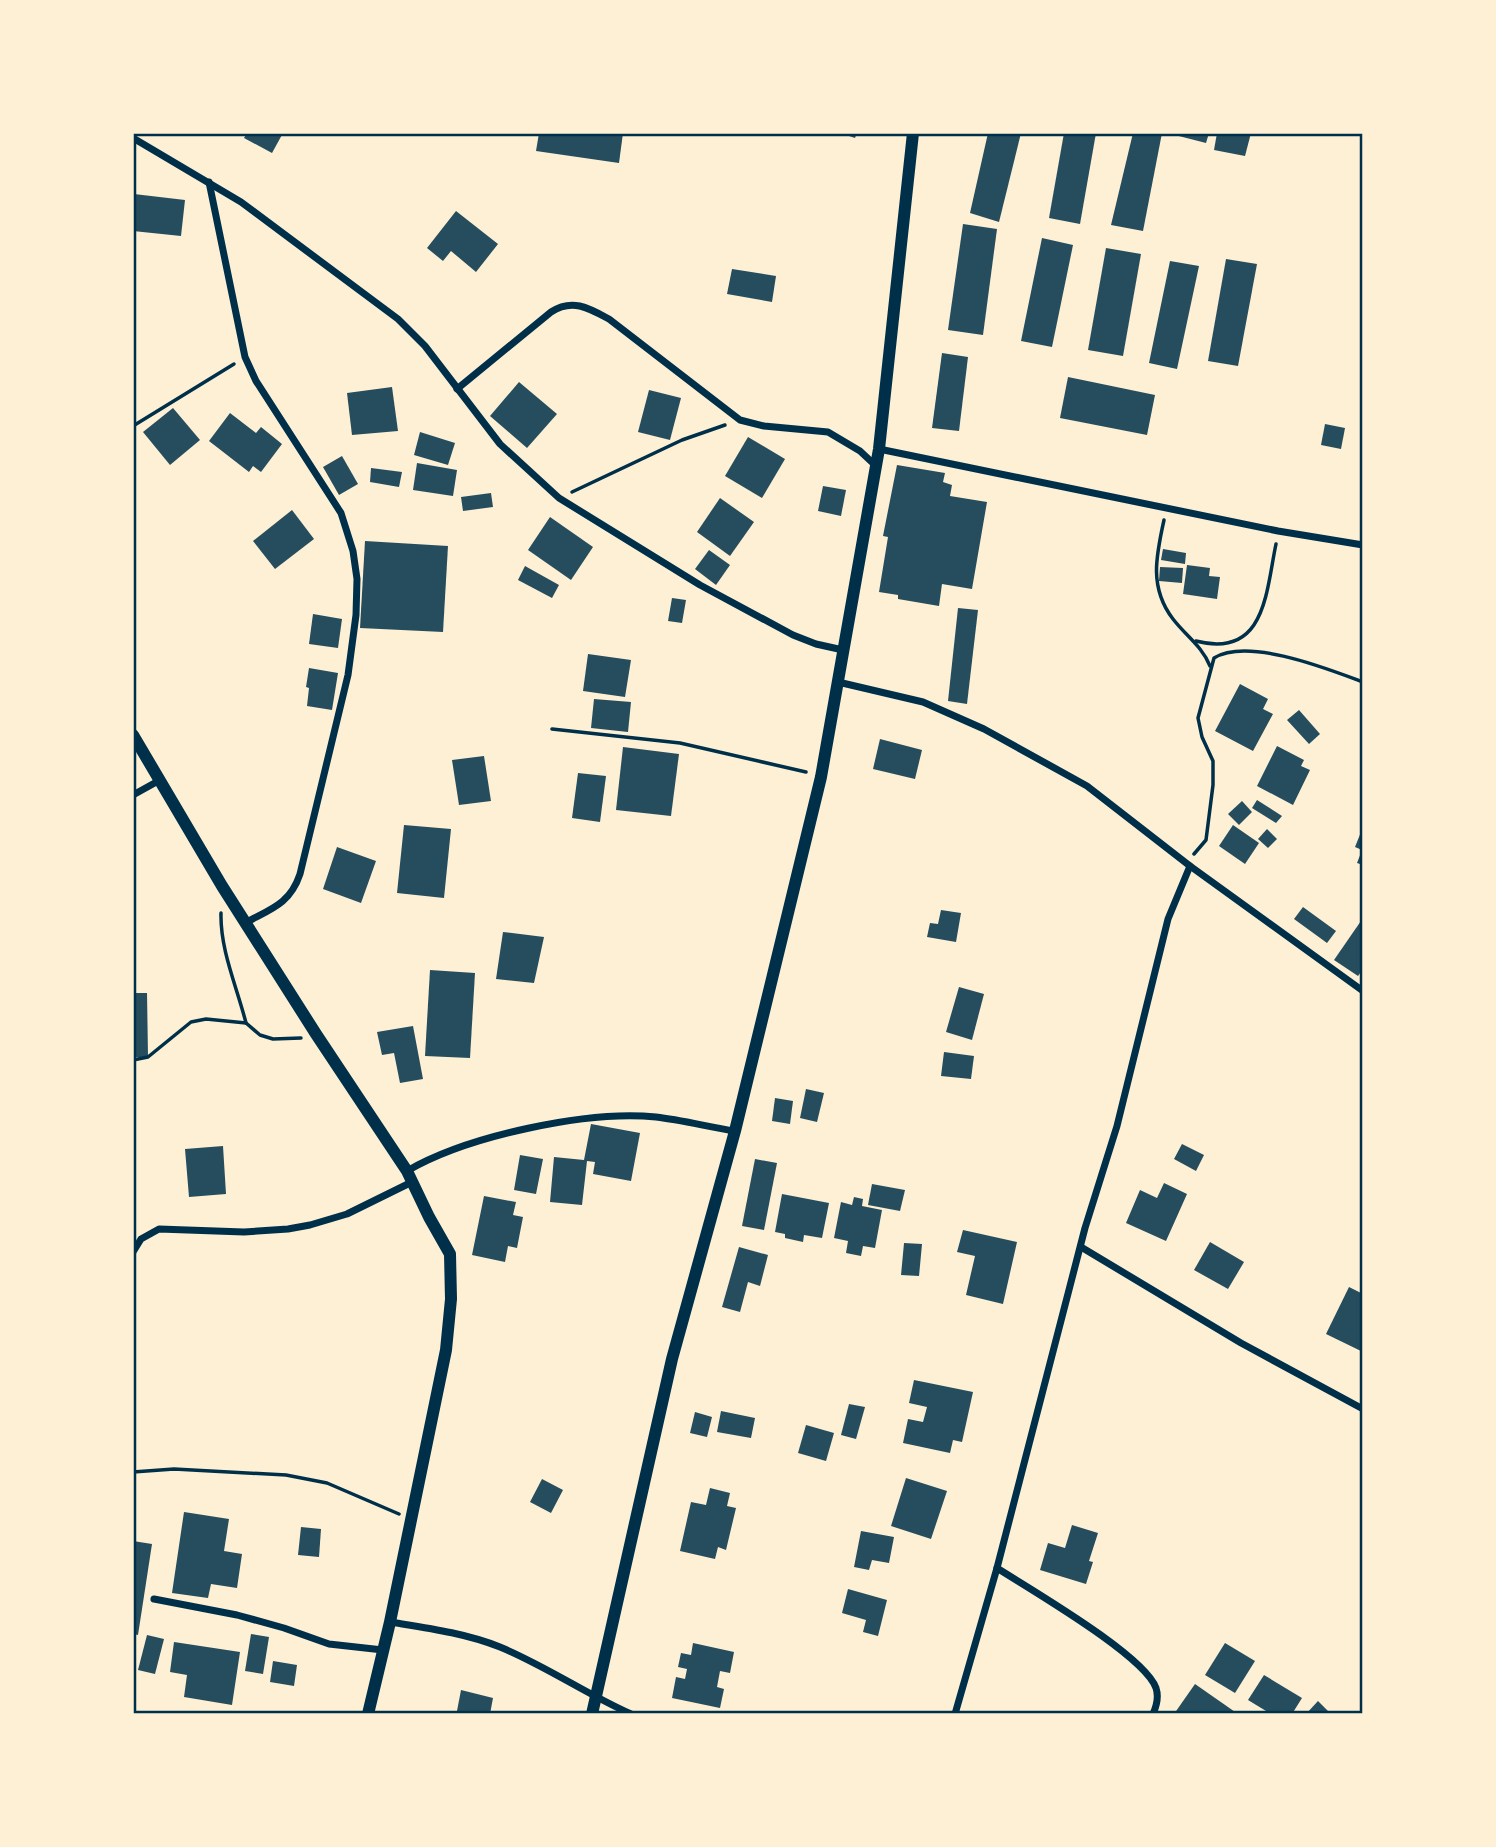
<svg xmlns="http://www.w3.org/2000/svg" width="1496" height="1847" font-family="'DM Sans',sans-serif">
  <rect width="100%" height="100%" fill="#fdf0d5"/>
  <g fill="#264d5e">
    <polygon points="247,133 283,133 272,153 244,138"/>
    <polygon points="539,133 623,133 619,163 536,151"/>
    <polygon points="840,133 857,133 855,138"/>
    <polygon points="988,133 1021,133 999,222 970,213"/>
    <polygon points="1064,133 1096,133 1080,224 1049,218"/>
    <polygon points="1133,133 1162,133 1143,231 1111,225"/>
    <polygon points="1167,133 1209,133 1206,143"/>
    <polygon points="1217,133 1251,133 1245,156 1214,150"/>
    <polygon points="134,194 185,200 181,236 133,231"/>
    <polygon points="456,211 498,244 476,272 451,251 443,261 427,248"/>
    <polygon points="963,224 997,229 983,335 948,330"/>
    <polygon points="1042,238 1073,245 1052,347 1021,341"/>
    <polygon points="1106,248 1141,254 1123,356 1088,350"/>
    <polygon points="1226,259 1257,264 1238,366 1208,361"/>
    <polygon points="1170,261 1199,266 1177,369 1149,363"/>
    <polygon points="732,269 776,276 772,302 727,294"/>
    <polygon points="942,353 968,357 959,431 932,428"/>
    <polygon points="1068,377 1155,395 1147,435 1060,418"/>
    <polygon points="519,382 557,414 527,448 490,416"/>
    <polygon points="392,387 398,431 352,435 347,393"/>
    <polygon points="649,390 681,398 670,440 638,432"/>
    <polygon points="173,408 200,440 170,465 143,432"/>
    <polygon points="230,413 256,433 261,427 282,444 261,472 253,466 249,472 209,441"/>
    <polygon points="1325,424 1345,428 1341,449 1321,445"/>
    <polygon points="420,432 455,443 448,465 414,455"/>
    <polygon points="748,437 785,459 762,498 725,476"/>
    <polygon points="342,456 358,484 339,495 323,467"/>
    <polygon points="417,463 457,470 453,496 413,490"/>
    <polygon points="897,465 945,473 943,482 952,485 950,496 987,502 972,589 942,584 939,606 898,599 898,595 879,592 888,537 883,536"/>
    <polygon points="371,468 402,472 399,487 370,482"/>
    <polygon points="823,486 846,490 841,516 818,511"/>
    <polygon points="491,493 493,507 463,511 461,497"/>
    <polygon points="720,498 754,522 730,556 697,532"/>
    <polygon points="292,510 314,539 275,569 253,541"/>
    <polygon points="550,517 593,547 571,580 528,550"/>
    <polygon points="365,541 448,546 443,632 360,628"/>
    <polygon points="1163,549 1186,553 1185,564 1161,560"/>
    <polygon points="709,550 730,565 716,585 695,569"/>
    <polygon points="1187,565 1210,568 1209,576 1220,577 1217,599 1183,594"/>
    <polygon points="525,566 559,585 552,598 518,580"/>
    <polygon points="1160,567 1183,568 1182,583 1159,581"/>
    <polygon points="672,598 686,600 682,623 668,621"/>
    <polygon points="958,608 978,610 967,704 948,701"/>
    <polygon points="313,614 342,619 338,648 309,644"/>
    <polygon points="588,654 631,660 625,697 583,691"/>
    <polygon points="309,668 338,673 332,710 307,706 309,688 306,687"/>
    <polygon points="1240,684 1268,699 1263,709 1273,714 1253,751 1215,731"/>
    <polygon points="594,699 631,702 628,732 591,728"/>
    <polygon points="1299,710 1320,734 1309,744 1287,720"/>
    <polygon points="880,739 922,750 915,779 873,769"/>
    <polygon points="1277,746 1304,760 1301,766 1310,770 1293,805 1257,786"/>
    <polygon points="623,747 679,754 671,816 616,810"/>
    <polygon points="484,756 491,801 459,805 452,760"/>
    <polygon points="578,773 606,776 600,822 572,818"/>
    <polygon points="1257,800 1282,816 1276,823 1252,808"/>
    <polygon points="1242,801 1252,812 1239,825 1228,814"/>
    <polygon points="404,825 451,829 444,898 397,893"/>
    <polygon points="1233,825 1259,843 1245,864 1219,846"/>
    <polygon points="1267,829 1277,839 1268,848 1258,839"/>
    <polygon points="1361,832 1363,833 1363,865 1357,863 1362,850 1355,847"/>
    <polygon points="337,847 376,861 361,903 323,889"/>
    <polygon points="1303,907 1336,931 1327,943 1294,919"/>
    <polygon points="941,910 961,913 956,942 927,937 930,923 938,924"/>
    <polygon points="1363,918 1363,969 1358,976 1334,960"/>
    <polygon points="503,932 544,937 534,983 496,979"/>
    <polygon points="430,970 475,973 470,1058 425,1056"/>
    <polygon points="959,987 984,994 972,1040 946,1032"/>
    <polygon points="133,993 147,993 148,1057 133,1057"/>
    <polygon points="413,1026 423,1079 400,1083 394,1053 382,1055 377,1032"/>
    <polygon points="944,1052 974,1056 971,1079 941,1076"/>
    <polygon points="806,1089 824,1093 817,1122 800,1118"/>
    <polygon points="775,1098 793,1101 790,1124 772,1121"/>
    <polygon points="591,1124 640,1133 631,1181 593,1174 595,1162 587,1161 582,1205 550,1202 554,1157 584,1160"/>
    <polygon points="1182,1144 1204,1155 1196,1171 1174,1159"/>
    <polygon points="223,1146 226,1194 189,1197 185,1149"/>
    <polygon points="520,1155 543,1159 536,1194 514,1190"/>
    <polygon points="755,1159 777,1163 764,1230 742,1226"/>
    <polygon points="1164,1183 1187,1194 1166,1241 1126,1223 1140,1190 1157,1198"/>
    <polygon points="872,1184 905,1190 900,1211 868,1205"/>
    <polygon points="782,1194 829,1203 822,1238 804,1235 803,1242 785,1238 785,1234 775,1232"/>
    <polygon points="484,1196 516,1202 513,1215 523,1217 517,1248 508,1246 505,1262 472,1255"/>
    <polygon points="854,1197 863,1199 862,1206 882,1210 875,1248 863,1246 861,1256 846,1253 848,1241 834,1238 841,1202 852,1205"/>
    <polygon points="963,1230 1017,1242 1003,1304 966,1295 975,1256 957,1252"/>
    <polygon points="1210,1242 1244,1262 1228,1289 1194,1270"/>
    <polygon points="904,1243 922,1244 919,1276 901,1275"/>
    <polygon points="739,1247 768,1255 760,1286 748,1282 740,1312 722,1307"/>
    <polygon points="1349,1287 1363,1294 1363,1352 1326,1334"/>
    <polygon points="914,1380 973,1392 962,1442 953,1440 950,1453 903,1443 908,1419 923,1422 927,1407 909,1403"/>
    <polygon points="849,1404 865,1407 856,1439 841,1435"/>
    <polygon points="721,1411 755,1418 751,1438 717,1432"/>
    <polygon points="695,1412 712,1417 707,1437 690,1433"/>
    <polygon points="806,1425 834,1433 826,1461 798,1453"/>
    <polygon points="906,1478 947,1491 931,1539 891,1526"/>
    <polygon points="542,1479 563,1490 551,1513 530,1502"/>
    <polygon points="710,1488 730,1493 727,1506 736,1508 726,1550 718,1547 715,1559 680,1551 691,1502 706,1505"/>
    <polygon points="184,1512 229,1519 224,1551 242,1554 237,1588 211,1584 208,1598 172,1593"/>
    <polygon points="1072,1525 1098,1533 1089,1561 1093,1562 1086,1584 1040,1570 1048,1543 1065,1548"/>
    <polygon points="301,1527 321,1529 319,1557 298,1555"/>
    <polygon points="861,1531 894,1537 889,1563 872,1560 869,1570 854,1567"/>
    <polygon points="133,1541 152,1544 138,1635 133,1634"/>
    <polygon points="848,1589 887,1600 878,1636 863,1632 866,1620 842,1613"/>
    <polygon points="251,1634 269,1637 263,1674 245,1671"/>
    <polygon points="147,1635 164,1639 155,1674 138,1670"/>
    <polygon points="174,1642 240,1652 232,1705 184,1697 187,1675 170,1672"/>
    <polygon points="693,1643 734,1652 730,1673 720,1671 717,1687 724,1689 720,1708 672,1698 676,1677 685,1679 687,1669 678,1667 681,1653 691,1655"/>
    <polygon points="1225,1643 1255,1661 1235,1693 1205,1675"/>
    <polygon points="273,1661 297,1665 294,1686 270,1682"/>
    <polygon points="1264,1675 1302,1698 1292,1714 1271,1714 1248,1700"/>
    <polygon points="1195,1684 1238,1714 1174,1714"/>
    <polygon points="461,1690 493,1698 490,1714 472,1714 457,1711"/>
    <polygon points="1318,1701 1331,1714 1306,1714"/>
  </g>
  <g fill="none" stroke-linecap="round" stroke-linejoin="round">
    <g stroke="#003049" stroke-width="3.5">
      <polyline points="133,426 234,364"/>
      <polyline points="572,492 682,440 725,425"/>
      <path d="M1164,520C1156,556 1149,588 1173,619C1186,636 1202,646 1210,666"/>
      <path d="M1196,641C1266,659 1266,591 1276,544"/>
      <polyline points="552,729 680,743 806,772"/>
      <path d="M1194,854L1206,840L1213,785V761L1202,737L1198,718L1214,658C1248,637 1328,669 1363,682"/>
      <path d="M221,913C220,950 237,987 246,1023"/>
      <polyline points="133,1060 148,1057 191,1022 206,1019 246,1023 260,1035 273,1039 301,1038"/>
      <polyline points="133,1472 174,1469 286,1475 327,1483 399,1514"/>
    </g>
    <g stroke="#003049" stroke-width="7">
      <polyline points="133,138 241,202 398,319 425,346 500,444 559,498 700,585 793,635 816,644 843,650"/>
      <path d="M209,182L245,357L256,381L341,513L353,551L357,579L356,615L348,675L300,874C290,904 271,909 245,923"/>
      <path d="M457,389L551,312C572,298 589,308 609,319L740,420L764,426L828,432L860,451L876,466"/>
      <polyline points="879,449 1278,531 1363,545"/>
      <polyline points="838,682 923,702 984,729 1087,786 1190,866 1363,991"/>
      <polyline points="133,795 160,780"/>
      <path d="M407,1171C467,1136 587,1110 656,1117C682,1120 709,1127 735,1131"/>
      <polyline points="1081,1247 1241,1343 1363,1409"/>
      <polyline points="133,1252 141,1239 159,1229 244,1232 288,1229 310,1225 347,1214 412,1182"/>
      <path d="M997,1568C1031,1590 1144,1655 1156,1688C1159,1697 1157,1705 1153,1714"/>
      <polyline points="154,1599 237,1615 284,1628 329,1644 383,1650"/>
      <path d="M390,1622C427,1628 465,1633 500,1647C546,1666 586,1694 631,1714"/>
      <polyline points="955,1714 997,1568 1085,1228 1117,1126 1168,919 1190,866"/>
    </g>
    <g stroke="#003049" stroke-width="12">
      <polyline points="133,735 222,886 316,1034 407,1171 429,1217 450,1254 451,1299 446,1350 390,1622 368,1714"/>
      <polyline points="592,1714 672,1359 735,1131 821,777 879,449 913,133"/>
    </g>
  </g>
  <rect width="1496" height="1847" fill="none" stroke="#fdf0d5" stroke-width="270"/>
  <rect x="135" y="135" width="1226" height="1577" fill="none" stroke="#003049" stroke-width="2.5"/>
</svg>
